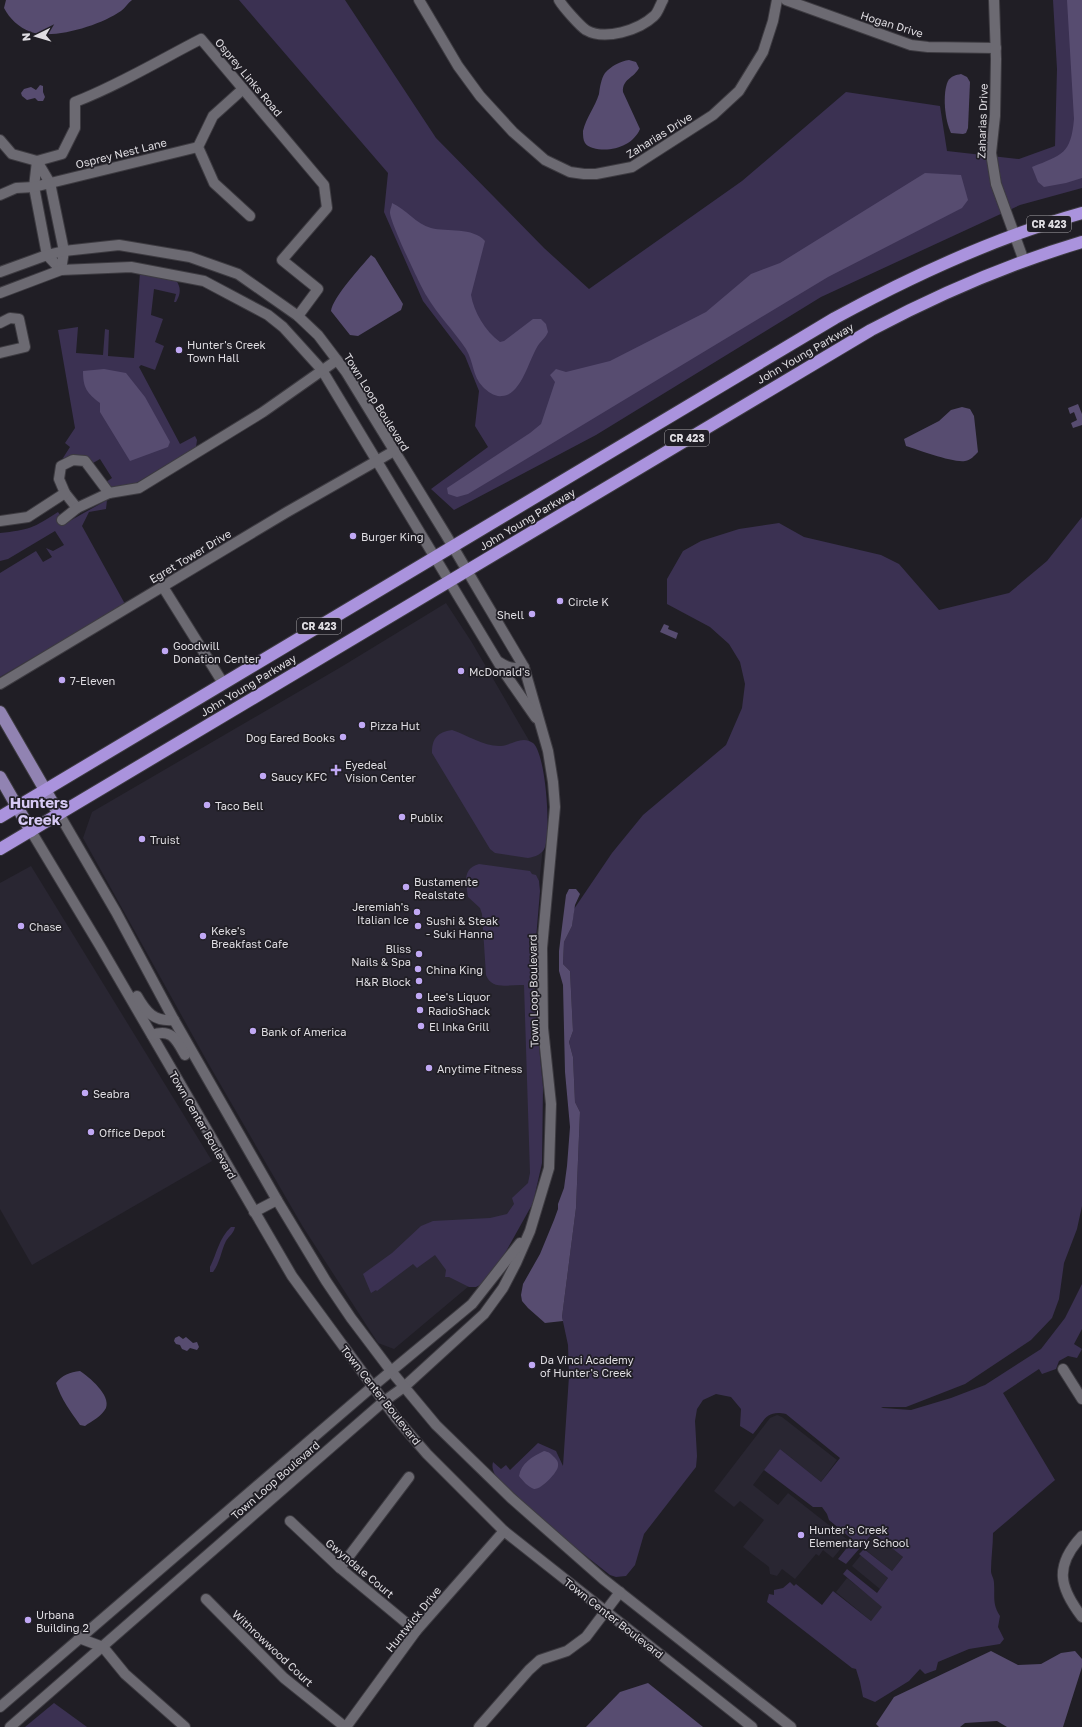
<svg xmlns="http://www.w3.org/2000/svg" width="1082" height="1727" font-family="'Golos Text',sans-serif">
  <rect width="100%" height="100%" fill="#201e25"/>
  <g fill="#292632">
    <polygon points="446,603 471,641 534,749 544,836 534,935 534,974 540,1162 475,1281 394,1349 378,1343 303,1227 208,1063 83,838 92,812 341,667"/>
    <polygon points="31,866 212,1161 32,1265 0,1209 0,883"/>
    <polygon points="777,1415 782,1417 837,1460 821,1482 780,1449 753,1485 778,1505 788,1493 848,1540 833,1558 823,1550 819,1556 816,1554 795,1579 782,1569 777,1576 770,1574 769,1567 743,1547 764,1520 740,1501 734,1507 714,1491 770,1418"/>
    <polygon points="873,1533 903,1557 892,1571 862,1547"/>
    <polygon points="861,1555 888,1578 880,1589 852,1566"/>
    <polygon points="847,1578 883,1607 871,1621 836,1592"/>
  </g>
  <g fill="#3b3152">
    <polygon points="239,0 345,0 436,138 544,248 589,289 742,181 846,92 940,106 947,151 1019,159 1055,146 1057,69 1053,0 1082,0 1082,188 1020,205 821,297 596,435 454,510 431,489 488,447 475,426 479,391 465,356 423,301 384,212 388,173"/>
    <path d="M140,272L176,280C181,288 181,293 176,302H174L176,294L154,289L151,315L163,319L155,342L164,346L155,370L141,365L139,367L180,444L195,436L197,440L196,447L133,485L110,489L106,482L112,478L100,459L93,463L63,458L70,447L65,443L75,428L58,330L78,327L76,353L103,355L105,329L109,330L108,356L134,358Z"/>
    <path d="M107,500L106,509L89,512L82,526L125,604L0,677V573L36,551L43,562L52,557L46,548L53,551L64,545L55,531L8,559L0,561V533C28,530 34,528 58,512L66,523Z"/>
    <path d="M1082,517V1206L1077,1229L1064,1263L1059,1299L1052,1318L1031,1340L965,1384L906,1407H881L883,1408L911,1410L951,1398L985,1385L1041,1349L1065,1318L1082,1284V1329L1074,1344L1082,1349L1077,1358L1068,1356L1059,1361L1056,1369L1042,1374L1039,1369L1003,1393L1055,1480L993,1533C993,1546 991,1558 991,1571C991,1575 994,1578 994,1583C995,1597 992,1603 1000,1616L998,1627L1004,1639L1000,1644L969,1649L938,1662L936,1670L925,1674L920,1669L909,1681L875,1702L863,1697L860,1682L856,1669L852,1668L767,1602L769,1594L774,1595V1590L783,1588L790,1582L794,1586L796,1584L822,1605L833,1591L871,1621L882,1607L843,1574L847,1569L877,1593L888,1578L859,1554L864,1549L892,1571L903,1557L873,1533L846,1564L838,1559L853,1540L829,1520L827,1514L822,1507H813L764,1470L780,1449L821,1482L840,1458L786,1414C766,1410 765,1420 753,1434L740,1426L741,1409L731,1397L716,1394L703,1400L697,1409L695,1421L697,1456L696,1467L644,1534L635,1565L626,1576L616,1577L610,1575L567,1541L498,1480C495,1475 491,1469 493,1462L501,1469L506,1465L510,1470L538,1443L556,1451L563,1466L569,1376L568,1345L562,1317L576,1208L580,1112L575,1102L573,1057L569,1042L573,1031L570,971L563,964L564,942L572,926L574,909L612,853L643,815L726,745L742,708L745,684L740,662L729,644L710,627L667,604V579L683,551L701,541L739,529L779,523L804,537L881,555L899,564L939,610L1009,593L1047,561Z"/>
    <path d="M452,730C467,735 485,747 501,746C512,745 522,735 533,743C546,754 551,831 545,847C543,854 535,857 528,858L495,853L490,849L432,753C432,739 437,732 452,730Z"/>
    <path d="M479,864L530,871L532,874L536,875L539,881L540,891L536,939L535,983L537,1026L543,1087L542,1163L533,1203L499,1264L484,1283L476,1287H469L449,1277H445L446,1270L435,1255L417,1268L413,1264L377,1291L376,1290L371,1293L363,1274L392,1253L421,1226L433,1221L490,1218L507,1214L514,1204L512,1198L528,1183L530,1173L524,985C510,984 492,991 486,975L482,914L480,908L468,897C466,882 462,869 479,864Z"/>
    <path d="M231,1227H235C234,1233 229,1236 226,1241C221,1251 220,1263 213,1272H210V1267C217,1253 219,1238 231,1227Z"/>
    <polygon points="54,1703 87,1727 25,1727"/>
  </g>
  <g fill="#574c70">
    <path d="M6,0H132C128,3 125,8 121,11C101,25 54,40 31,32C18,27 10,19 4,8Z"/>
    <path d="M1067,0H1082V178L1066,183L1044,187L1038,182L1032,167C1062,155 1071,154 1074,119Z"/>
    <path d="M629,60L636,62L639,68C634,78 622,79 623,92L640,129C633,146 610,153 593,148C590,147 587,146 585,143C583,140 583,135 583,131C586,118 595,107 599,94C600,87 601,79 605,73C611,66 621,61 629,60Z"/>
    <path d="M961,74L967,77L970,82L968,128L966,133L963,134L951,133C945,121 942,94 948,81C951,76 956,75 961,74Z"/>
    <polygon points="40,85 43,86 43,92 45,97 43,101 38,101 35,98 27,100 22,96 21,93 24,89 31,87 36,90"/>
    <polygon points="925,173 961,175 968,200 962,208 828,277 468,494 457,497 448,494 447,488 530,433 541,424 555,382 550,375 556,369 566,372 610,361 706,312 751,274 780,263"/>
    <path d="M392,203C406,209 416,224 431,228C447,232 473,227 485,241L471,295C474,312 485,331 500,342L504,341L533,319H541L546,324L548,332C546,337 542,340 539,344C529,358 522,395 502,396C495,397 488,392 483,387C472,376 474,362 466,349C454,331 437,314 426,295C420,285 389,220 390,212C390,209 392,206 392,203Z"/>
    <path d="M371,255L375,258L403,304L401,310L358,336L350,335L331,311C333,297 361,267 371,255Z"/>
    <path d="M104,369L126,373L145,397L170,442L168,447L130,461L100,412V403C87,393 83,388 83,371Z"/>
    <polygon points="1078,404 1082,414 1082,425 1073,428 1071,423 1077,420 1074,412 1070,414 1068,408"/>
    <path d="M962,407L970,409L974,416L978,452C974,456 971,460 965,461C953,463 919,450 906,446L904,439L939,421L951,410Z"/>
    <polygon points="664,624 669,626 668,629 678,633 676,639 660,632"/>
    <polygon points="569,889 576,889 580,894 575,905 572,926 564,942 563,964 570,971 573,1031 569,1042 573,1057 575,1102 580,1112 576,1208 562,1317 563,1321 545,1323 528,1308 522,1301 521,1295 523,1284 540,1254 554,1220 558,1209 558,1204 564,1188 567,1166 570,1127 565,1072 563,985 559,971 559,951 566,895"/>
    <polygon points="179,1336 183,1339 186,1337 193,1343 197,1342 199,1347 197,1350 190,1348 187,1351 182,1349 180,1345 176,1344 174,1341 175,1338"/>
    <path d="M80,1371C89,1377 111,1395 106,1408C102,1416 92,1421 85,1426L80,1425C71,1412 61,1399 56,1383C62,1375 70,1372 80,1371Z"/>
    <path d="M544,1451C548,1452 549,1452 552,1455C555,1458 559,1461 558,1466C558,1472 541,1490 534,1489C528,1487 523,1481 519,1476C521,1463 532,1457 544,1451Z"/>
    <polygon points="991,1651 1018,1665 1041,1664 1061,1653 1075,1651 1082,1659 1082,1667 1063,1727 1007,1727 997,1721 965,1723 960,1727 879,1727 876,1724 894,1697"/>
    <polygon points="648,1683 703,1727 586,1727 620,1692"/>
  </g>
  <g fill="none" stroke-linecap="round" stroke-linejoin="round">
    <g stroke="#3d3b41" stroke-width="12">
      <g id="minor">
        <polyline points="419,0 458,66 480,96 513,132 545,160 570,172 584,174 596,174 632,167 713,115 739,91 763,52 773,21 777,0"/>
        <path d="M559,0C563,7 580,26 586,30C605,41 639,30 654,16C658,13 660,5 663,0"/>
        <polyline points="786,0 911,45 928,47 996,48"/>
        <polyline points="994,0 996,59 995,116 991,153 996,184 1024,261"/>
        <polyline points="243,89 213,116 198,147 214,183 250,216"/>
        <path d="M0,140L12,154L37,161L62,154L75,128V102C119,85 160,60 201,39L324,185L327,208L282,260L318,289L298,316"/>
        <polyline points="37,161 34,187 47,255 61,270"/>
        <polyline points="37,161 50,183 64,251 61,270"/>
        <polyline points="0,195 16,188 34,187 198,147"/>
        <polyline points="0,272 47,255 64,251 119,245 190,257 238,274 298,316 318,335 346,372 446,535 524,667 548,751 553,782 555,807 542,948 543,1028 551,1104 549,1168 530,1231 516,1263 503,1288 484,1314 404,1387 383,1402 10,1727"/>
        <polyline points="0,293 61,270 131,267 204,281 268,315 283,327 322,370 504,672 536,718"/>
        <polyline points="0,323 10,318 19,319 25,347 0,353"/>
        <polyline points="77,508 65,493 59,479 61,466 73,460 85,461 109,493"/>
        <polyline points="62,520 77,508 109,493 139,488 263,412 337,360"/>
        <polyline points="0,521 28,517 65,493"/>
        <polyline points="163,587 223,683"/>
        <path d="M499,662C508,668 513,669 524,667"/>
        <polyline points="0,684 287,512 394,451"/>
        <polyline points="59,814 116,912 174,1020 277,1200 326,1281 351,1318 391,1371 436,1425 511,1498 603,1579 791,1727"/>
        <polyline points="31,831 100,946 292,1276 396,1418 427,1454 504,1531 752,1727"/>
        <path d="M137,996C146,1012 154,1022 174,1020"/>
        <path d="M152,1035C171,1028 176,1039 185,1055"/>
        <polyline points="254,1212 277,1200"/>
        <polyline points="1063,1369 1082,1399"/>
        <polyline points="290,1521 340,1568 416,1631"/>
        <path d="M1082,1536C1054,1566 1059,1587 1082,1617"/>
        <polyline points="340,1568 409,1477"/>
        <polyline points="206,1599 284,1678 345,1727"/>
        <polyline points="79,1638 103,1647 125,1674 185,1727"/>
        <polyline points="0,1707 372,1387 460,1314 472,1304 520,1243"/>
        <polyline points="346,1727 416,1631 504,1531"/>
        <polyline points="479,1727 529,1670 540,1660 567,1651 586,1637 620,1592"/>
      </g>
    </g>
    <g stroke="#3d3b41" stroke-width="14">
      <g id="major">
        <polyline points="0,712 59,814"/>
        <polyline points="0,777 31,831"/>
      </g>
    </g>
    <g stroke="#3d3b41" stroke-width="14">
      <g id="highway">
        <path d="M0,817L835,318C914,275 996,237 1082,213"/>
        <path d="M0,849L871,330C939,294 1008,264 1082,242"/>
      </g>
    </g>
    <use href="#minor" stroke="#6c6a72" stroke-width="10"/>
    <use href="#major" stroke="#9183b2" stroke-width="12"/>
    <use href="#highway" stroke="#aa93dd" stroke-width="12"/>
  </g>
  <g fill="#c0a8f4" stroke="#201e25" stroke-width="1.5">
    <circle cx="179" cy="350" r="4"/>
    <circle cx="353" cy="536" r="4"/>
    <circle cx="560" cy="601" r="4"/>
    <circle cx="532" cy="614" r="4"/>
    <circle cx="165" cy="651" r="4"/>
    <circle cx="461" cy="671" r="4"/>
    <circle cx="62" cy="680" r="4"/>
    <circle cx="362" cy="725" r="4"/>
    <circle cx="343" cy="737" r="4"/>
    <path d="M334 764h4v4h4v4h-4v4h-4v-4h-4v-4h4z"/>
    <circle cx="263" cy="776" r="4"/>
    <circle cx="207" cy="805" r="4"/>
    <circle cx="402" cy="817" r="4"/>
    <circle cx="142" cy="839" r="4"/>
    <circle cx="406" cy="887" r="4"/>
    <circle cx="417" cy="912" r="4"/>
    <circle cx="21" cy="926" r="4"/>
    <circle cx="418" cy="926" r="4"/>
    <circle cx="203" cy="936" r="4"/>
    <circle cx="419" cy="954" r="4"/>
    <circle cx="418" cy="969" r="4"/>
    <circle cx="419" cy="981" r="4"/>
    <circle cx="419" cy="996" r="4"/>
    <circle cx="420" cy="1010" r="4"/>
    <circle cx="421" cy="1026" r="4"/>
    <circle cx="253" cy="1031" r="4"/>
    <circle cx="429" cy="1068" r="4"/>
    <circle cx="85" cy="1093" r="4"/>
    <circle cx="91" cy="1132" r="4"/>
    <circle cx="532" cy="1365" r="4"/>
    <circle cx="801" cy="1535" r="4"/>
    <circle cx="28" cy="1620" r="4"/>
  </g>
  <g text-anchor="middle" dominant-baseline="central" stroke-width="3.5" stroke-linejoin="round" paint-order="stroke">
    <g fill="#201e25" stroke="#a6a4a9" stroke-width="1">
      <rect x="1027" y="216" width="44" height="16" rx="3"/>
      <rect x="665" y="430" width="44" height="16" rx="3"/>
      <rect x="297" y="618" width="44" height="16" rx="3"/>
    </g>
    <g font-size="10" font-weight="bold" fill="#dfdde2">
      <text x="1049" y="224">CR 423</text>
      <text x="687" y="438">CR 423</text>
      <text x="319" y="626">CR 423</text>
    </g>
    <g font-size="11" fill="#dfdde2" stroke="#201e25">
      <text transform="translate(892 24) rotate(17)">Hogan Drive</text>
      <text transform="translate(249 77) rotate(50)">Osprey Links Road</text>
      <text transform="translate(982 121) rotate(-88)">Zaharias Drive</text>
      <text transform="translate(659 135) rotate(-32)">Zaharias Drive</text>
      <text transform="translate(121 153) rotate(-14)">Osprey Nest Lane</text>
      <text transform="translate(805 353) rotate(-30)">John Young Parkway</text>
      <text transform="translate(377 402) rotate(58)">Town Loop Boulevard</text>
      <text transform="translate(527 519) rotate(-31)">John Young Parkway</text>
      <text transform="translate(190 556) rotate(-31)">Egret Tower Drive</text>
      <text transform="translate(248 685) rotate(-31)">John Young Parkway</text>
      <text transform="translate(533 991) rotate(-91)">Town Loop Boulevard</text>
      <text transform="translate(203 1125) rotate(60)">Town Center Boulevard</text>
      <text transform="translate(381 1395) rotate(52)">Town Center Boulevard</text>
      <text transform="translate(275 1480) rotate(-41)">Town Loop Boulevard</text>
      <text transform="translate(360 1568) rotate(40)">Gwyndale Court</text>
      <text transform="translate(614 1618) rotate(38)">Town Center Boulevard</text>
      <text transform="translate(413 1619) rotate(-51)">Huntwick Drive</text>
      <text transform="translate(273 1648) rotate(43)">Withrowwood Court</text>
    </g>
    <g font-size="11" fill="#dfdde2" stroke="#201e25" text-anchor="start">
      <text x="187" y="344">Hunter's Creek<tspan x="187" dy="13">Town Hall</tspan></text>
      <text x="361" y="536">Burger King</text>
      <text x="568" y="601">Circle K</text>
      <text x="524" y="614" text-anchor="end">Shell</text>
      <text x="173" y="645">Goodwill<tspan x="173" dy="13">Donation Center</tspan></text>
      <text x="469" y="671">McDonald's</text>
      <text x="70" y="680">7-Eleven</text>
      <text x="370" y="725">Pizza Hut</text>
      <text x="335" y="737" text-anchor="end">Dog Eared Books</text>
      <text x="345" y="764">Eyedeal<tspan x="345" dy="13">Vision Center</tspan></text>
      <text x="271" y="776">Saucy KFC</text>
      <text x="215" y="805">Taco Bell</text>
      <text x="410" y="817">Publix</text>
      <text x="150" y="839">Truist</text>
      <text x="414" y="881">Bustamente<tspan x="414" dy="13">Realstate</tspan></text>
      <text x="409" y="906" text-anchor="end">Jeremiah's<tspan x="409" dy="13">Italian Ice</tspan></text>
      <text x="426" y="920">Sushi &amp; Steak<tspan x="426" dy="13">- Suki Hanna</tspan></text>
      <text x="29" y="926">Chase</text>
      <text x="211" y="930">Keke's<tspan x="211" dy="13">Breakfast Cafe</tspan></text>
      <text x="411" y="948" text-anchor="end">Bliss<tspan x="411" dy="13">Nails &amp; Spa</tspan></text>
      <text x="426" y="969">China King</text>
      <text x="411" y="981" text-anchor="end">H&amp;R Block</text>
      <text x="427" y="996">Lee's Liquor</text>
      <text x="428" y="1010">RadioShack</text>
      <text x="429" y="1026">El Inka Grill</text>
      <text x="261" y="1031">Bank of America</text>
      <text x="437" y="1068">Anytime Fitness</text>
      <text x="93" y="1093">Seabra</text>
      <text x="99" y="1132">Office Depot</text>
      <text x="540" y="1359">Da Vinci Academy<tspan x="540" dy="13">of Hunter's Creek</tspan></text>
      <text x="809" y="1529">Hunter's Creek<tspan x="809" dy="13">Elementary School</tspan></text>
      <text x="36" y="1614">Urbana<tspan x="36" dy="13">Building 2</tspan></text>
    </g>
    <g font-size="15" font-weight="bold" fill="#d7caf5" stroke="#201e25">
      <text x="39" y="802">Hunters<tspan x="39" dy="17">Creek</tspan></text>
    </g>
  </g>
  <g transform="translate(36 36) rotate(265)" stroke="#201e25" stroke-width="3" paint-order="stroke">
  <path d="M0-3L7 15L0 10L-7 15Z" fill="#dfdde2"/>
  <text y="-6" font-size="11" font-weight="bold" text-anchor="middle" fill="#dfdde2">N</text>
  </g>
</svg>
